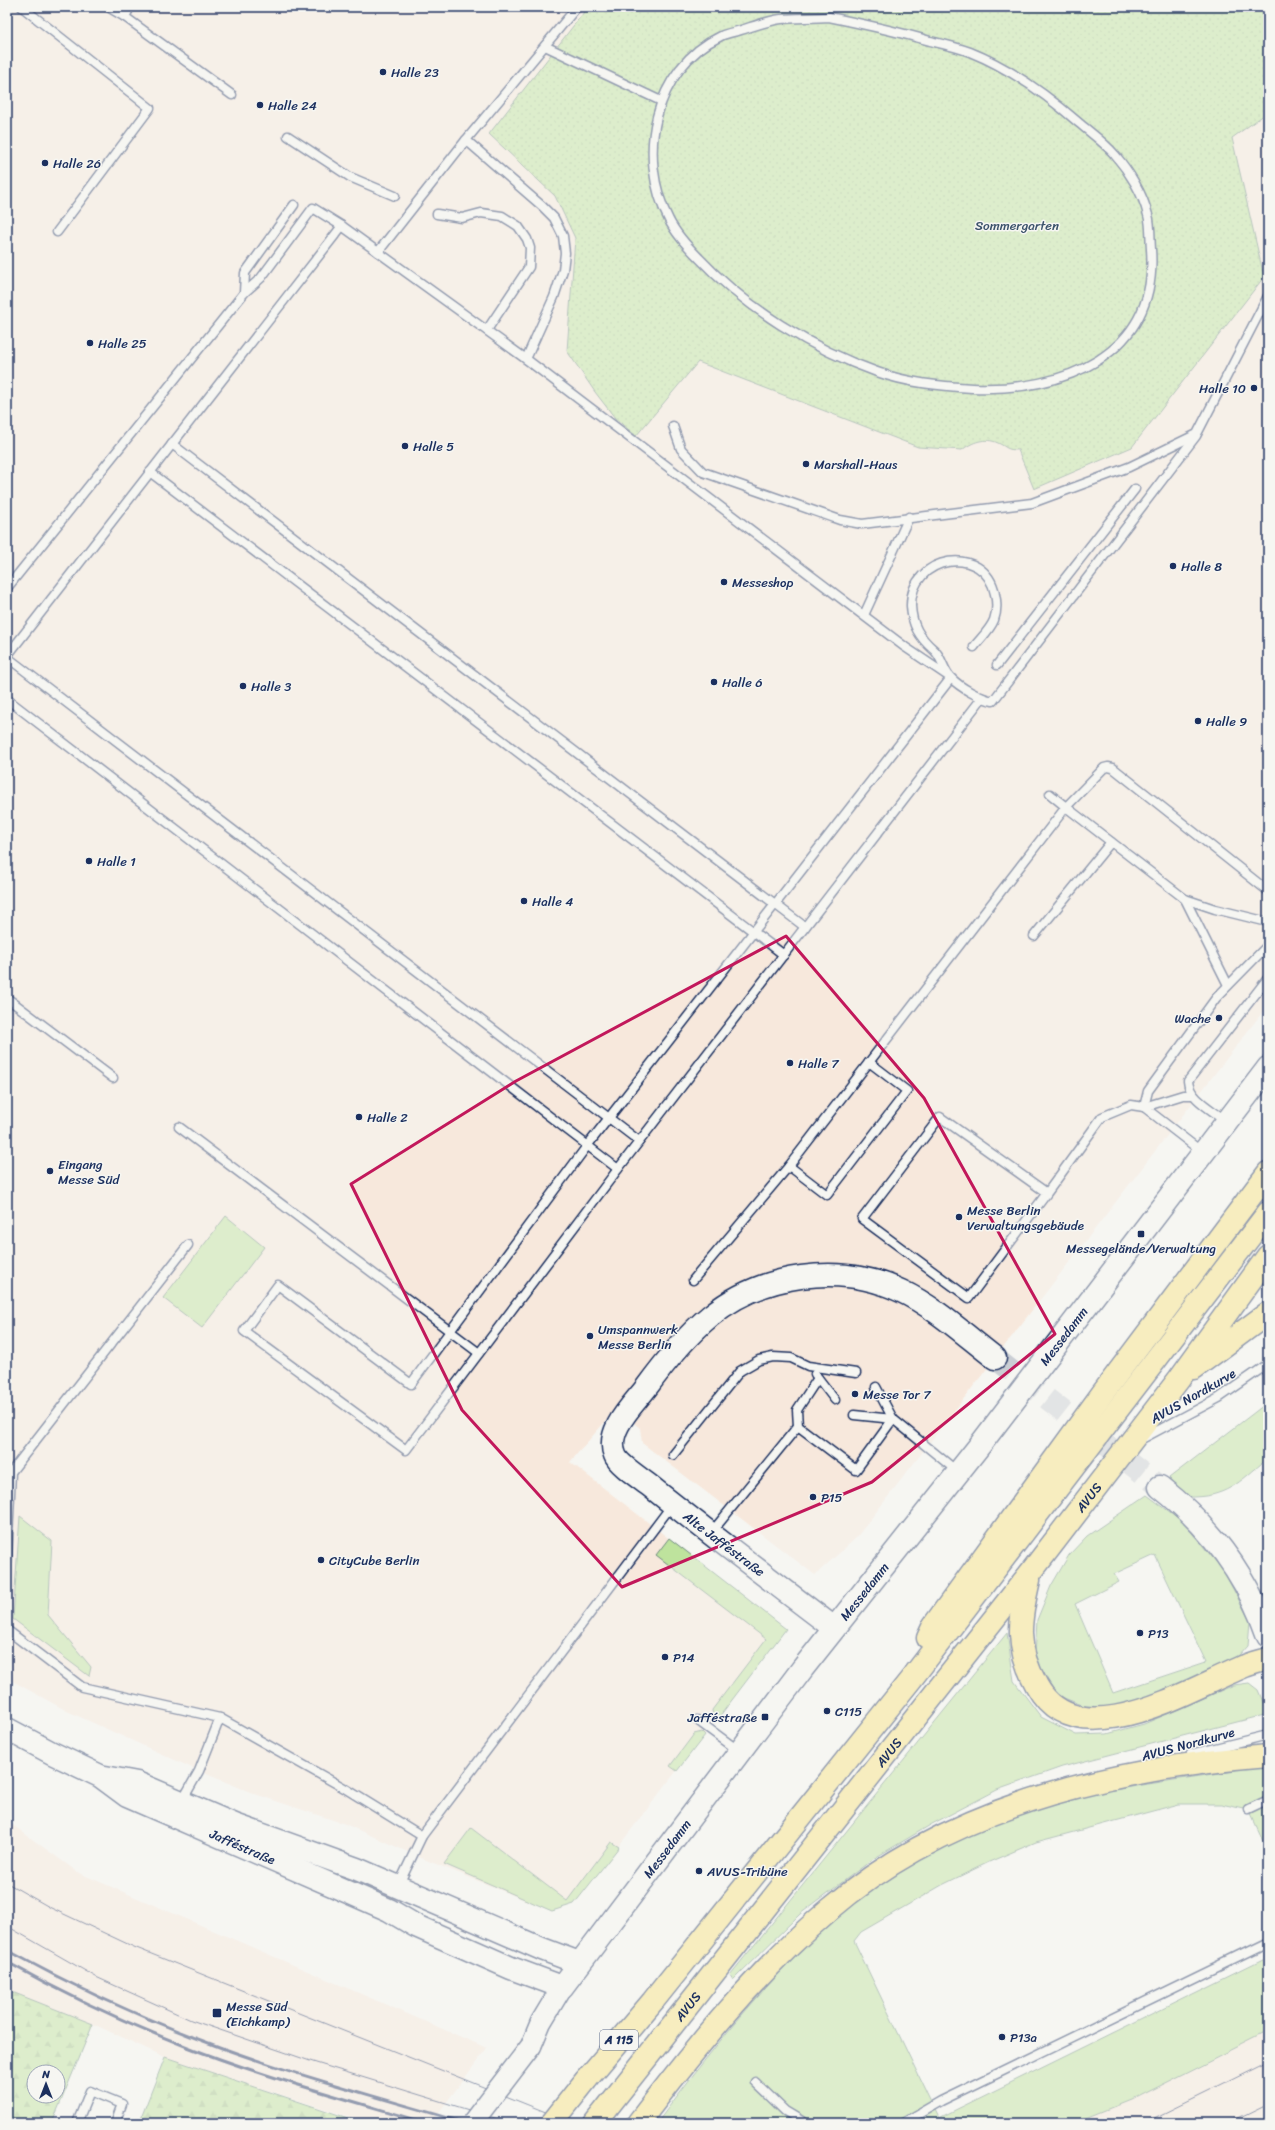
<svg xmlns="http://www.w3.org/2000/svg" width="1275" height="2130" font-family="Sriracha,sans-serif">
  <defs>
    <pattern id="forest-firs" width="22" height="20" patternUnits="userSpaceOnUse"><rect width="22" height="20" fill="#bee39d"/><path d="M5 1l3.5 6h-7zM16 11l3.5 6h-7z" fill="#a3c38a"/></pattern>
    <pattern id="garden-dots" width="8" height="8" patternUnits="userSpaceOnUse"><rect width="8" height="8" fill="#bee39d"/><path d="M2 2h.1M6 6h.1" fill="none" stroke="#a3c38a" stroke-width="1.8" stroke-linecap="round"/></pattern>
  </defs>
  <rect width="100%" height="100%" fill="#f6f6f2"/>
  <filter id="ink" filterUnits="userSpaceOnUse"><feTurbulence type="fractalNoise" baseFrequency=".025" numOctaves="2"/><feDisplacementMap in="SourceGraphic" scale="8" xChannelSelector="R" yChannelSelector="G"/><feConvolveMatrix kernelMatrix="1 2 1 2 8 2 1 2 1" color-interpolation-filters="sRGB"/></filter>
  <g filter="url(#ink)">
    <g fill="#f7e8dc">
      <polygon points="7,7 1268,7 1268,1005 856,1538 815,1575 642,1443 640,1428 616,1409 570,1462 786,1629 574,1904 552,1911 426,1860 345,1824 255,1794 199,1771 67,1711 7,1678"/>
      <polygon points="7,1821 79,1873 487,2048 431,2123 368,2123 165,2057 93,2024 9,1991 7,1990"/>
      <polygon points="1268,2031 1268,2123 1074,2123 1131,2100"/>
    </g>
    <g fill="#bee39d" stroke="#6c897e" fill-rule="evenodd">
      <polygon points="226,1216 264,1247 202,1328 163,1298"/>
      <path d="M1268,1402V1458C1238,1483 1227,1498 1186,1497L1169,1478Z"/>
      <path d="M1147,1495L1182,1521L1223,1570L1250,1621L1248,1645L1231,1664L1125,1708L1087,1707L1059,1696L1043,1677L1035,1656L1037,1620L1051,1586L1069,1555L1087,1536ZM1155,1555L1206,1662L1113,1693L1075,1604L1119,1582L1114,1574Z"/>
      <polygon points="20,1516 52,1541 48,1615 91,1667 89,1676 13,1619"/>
      <polygon points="669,1538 786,1629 716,1721 713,1718 712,1710 766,1639 656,1555"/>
      <polygon points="1007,1633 1014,1681 1041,1717 1076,1735 1107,1734 1144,1724 1234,1685 1249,1683 1258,1690 1268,1714 1062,1767 997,1790 932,1824 873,1859 800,1914 733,1980 730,1975"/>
      <polygon points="702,1732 705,1735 677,1771 670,1766 694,1734"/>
      <path d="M1265,1766L1268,1781V1851L1249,1810L1221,1804H1179L1036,1842L989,1862L942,1885L861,1932L854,1941L939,2118L1268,1956V2031L1131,2100L1074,2123H657C718,2040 784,1959 865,1894C874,1886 885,1880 896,1873C938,1846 984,1823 1032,1809C1108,1787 1187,1779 1265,1766Z"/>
      <polygon points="471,1828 567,1901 611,1842 619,1847 574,1904 552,1911 444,1864"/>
    </g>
    <g fill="url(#forest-firs)" stroke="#6c897e" fill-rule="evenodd">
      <path d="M7,1990L93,2024L52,2123H7ZM34,2072H58V2096H34Z"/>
      <polygon points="165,2057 354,2120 358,2123 139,2123"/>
    </g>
    <path fill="url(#garden-dots)" stroke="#6c897e" d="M588,7H1268V112L1232,138L1264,277L1132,447L1034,489L1018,450C1006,450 1007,447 998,443C985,437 972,442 962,450L918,447L698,362L636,436L615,418L595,392L567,351L575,238L555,196L489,134Z"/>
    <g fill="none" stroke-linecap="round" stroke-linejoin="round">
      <polyline stroke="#caced4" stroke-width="22" stroke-dasharray="22 11" stroke-linecap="butt" points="995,1358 1160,1487"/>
      <g stroke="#1b2f5e" stroke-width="11">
        <g id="service">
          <polyline points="22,7 150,108 57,232"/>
          <polyline points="108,7 125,17 232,95"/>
          <polyline points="577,7 466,140 542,206 554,218 563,236 565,253 563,270 554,297 526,359 905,647 951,678 587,1146 411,1384 278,1285 244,1331 406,1450 618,1169 982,698"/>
          <polyline points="125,17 130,7"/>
          <path d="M829,17C863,24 896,31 930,41C943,44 957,47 970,52C1010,68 1046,94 1079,123C1091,133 1105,143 1115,155C1129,171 1143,194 1148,215C1151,225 1150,238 1151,249C1159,356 1062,392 972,388C940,386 908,383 877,372C812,349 746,308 699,258C688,247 676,234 669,220C636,157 653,68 721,36C727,33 735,32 741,30C754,26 767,21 781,19C797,18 813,18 829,17Z"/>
          <polyline points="545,46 661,101"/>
          <polyline points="288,136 350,177 395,196"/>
          <polyline points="466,140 378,252 526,359"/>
          <polyline points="437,214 462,218 481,213 502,216 518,226 527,239 530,248 529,267 487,330"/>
          <polyline points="244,293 245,273 294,205"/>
          <polyline points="673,426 681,449 703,472 840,520 862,524 1032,503 1129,467 1197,434 1268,296"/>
          <polyline points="172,444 805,927"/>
          <polyline points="150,472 784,955"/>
          <polyline points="7,588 244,293 261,278 313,208 342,226 378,252"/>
          <polyline points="864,615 909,517"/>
          <path d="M974,647C980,639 990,630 994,620C997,612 997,603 995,594C985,543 910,555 911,606C912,625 919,637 934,650C942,657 943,670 951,678C961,688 979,698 993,701L1196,436"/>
          <polyline points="7,656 342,226"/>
          <polyline points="7,657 639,1141"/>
          <polyline points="997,665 1135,489"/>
          <polyline points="7,699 618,1169"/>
          <polyline points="1050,794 1066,807 1104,768 1108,767 1113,768 1268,891"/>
          <polyline points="1185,899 1228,985"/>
          <polyline points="1034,936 1111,842"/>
          <polyline points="7,998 113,1078"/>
          <polyline points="1144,1107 1148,1091 1216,998 1268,945"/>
          <polyline points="1144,1107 1202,1152"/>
          <path d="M1226,1121C1213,1110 1189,1099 1188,1081L1268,978"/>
          <polyline points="179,1127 479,1353"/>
          <polyline points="789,1166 827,1195 907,1091 869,1062"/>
          <polyline points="1047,1193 969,1298 862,1219 940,1117 1047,1193 1102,1117 1131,1105 1144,1107 1183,1095 1192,1095"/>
          <polyline points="693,1280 789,1166 1066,807 1185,899 1215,909 1268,922"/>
          <polyline points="815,1374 835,1400"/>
          <polyline points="876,1387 893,1419 958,1472"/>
          <polyline points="854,1415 893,1419"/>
          <polyline points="798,1426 797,1410 818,1378"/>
          <polyline points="1140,1440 1219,1398 1268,1364"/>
          <polyline points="673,1455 740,1371 759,1360 773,1357 791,1358 808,1366 856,1373"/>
          <polyline points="711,1533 798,1426 856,1470 893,1419"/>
          <polyline points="7,1562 11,1472 188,1245"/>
          <polyline points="7,1630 82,1687 220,1718 199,1771 182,1801"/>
          <polyline points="220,1718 346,1789 422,1836"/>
          <polyline points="697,1720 739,1751"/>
          <polyline points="1191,1754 1268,1735"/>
          <polyline points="1249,1810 1268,1801"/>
          <polyline points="398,1886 422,1836 672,1505"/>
          <polyline points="755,2082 785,2111 805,2123"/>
          <polyline points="77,2123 90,2091 122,2104 115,2123"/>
          <polyline points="903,2123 941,2101 1268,1942"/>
        </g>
      </g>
      <g stroke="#1b2f5e" stroke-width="23">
        <polyline id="tertiary" points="531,2046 541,2022 562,1987"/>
      </g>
      <g stroke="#1b2f5e" stroke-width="25">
        <g id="secondary">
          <path d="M1160,1487C1210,1526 1247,1575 1268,1636"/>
          <path d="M834,1628C772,1581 710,1534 650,1486C641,1479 618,1464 615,1455C605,1431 632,1406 646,1388C665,1362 685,1337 710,1316C761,1274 840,1262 901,1291C935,1307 965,1335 995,1358"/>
          <path id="s1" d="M7,1729L52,1753L100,1776L127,1796L348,1892L389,1910L416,1926L511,1968L562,1987L803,1668L980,1445L1268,1068"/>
          <polyline points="105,1777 137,1783 235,1825 357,1869 542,1949 579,1963"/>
        </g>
      </g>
      <g stroke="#1b2f5e" stroke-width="25">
        <g id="motorway">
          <polyline points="1194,1368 1268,1313"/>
          <path d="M1029,1580C1019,1622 1015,1647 1037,1686C1078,1760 1190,1688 1245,1666C1252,1663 1260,1661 1268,1659"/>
          <polyline points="928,1638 934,1625 1102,1394 1268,1173"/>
          <polyline points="586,2080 653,2001 912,1678 1268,1213"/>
          <path id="s2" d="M595,2123L1031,1572L1179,1379L1268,1256"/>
          <path d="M638,2123C696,2047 756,1972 829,1910C949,1806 1113,1768 1268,1756"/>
        </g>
      </g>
      <use href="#service" stroke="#f6f6f2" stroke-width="8"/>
      <use href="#tertiary" stroke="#f6f6f2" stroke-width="20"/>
      <use href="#secondary" stroke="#f6f6f2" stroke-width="22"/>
      <use href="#motorway" stroke="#f8e281" stroke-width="22"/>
      <g stroke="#1b2f5e" stroke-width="1">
        <polyline points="7,1883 51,1908 134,1947 573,2123"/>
        <polyline points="7,1926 96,1977 191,2020 313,2062 511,2123"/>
        <polyline points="1144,2123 1268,2062"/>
        <polyline points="1227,2123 1268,2103"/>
      </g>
      <g stroke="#1b2f5e" stroke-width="3">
        <path d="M7,1950C76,1988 148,2021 222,2048C302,2077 384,2099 466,2123"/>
        <path d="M7,1962C64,1994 124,2022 185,2046C264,2077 346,2099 427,2123"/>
      </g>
      <g stroke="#1b2f5e" stroke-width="23" stroke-linecap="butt">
        <polyline id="tertiary-bridge" points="472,2123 531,2046"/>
      </g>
      <g stroke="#1b2f5e" stroke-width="25" stroke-linecap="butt">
        <polyline id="motorway-bridge" points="552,2123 586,2080"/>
      </g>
      <use href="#tertiary-bridge" stroke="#f6f6f2" stroke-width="20"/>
      <use href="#motorway-bridge" stroke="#f8e281" stroke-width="22"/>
    </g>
  </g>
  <path d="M0 0H1275V2130H0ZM786,936L924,1098L1055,1334L872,1482L622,1587L462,1410L351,1184L516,1081Z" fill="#f6f6f2" fill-opacity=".55" fill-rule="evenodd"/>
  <path fill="none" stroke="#c2185b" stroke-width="3" stroke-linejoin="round" d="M786,936L924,1098L1055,1334L872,1482L622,1587L462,1410L351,1184L516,1081Z"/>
  <g fill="#1b2f5e" stroke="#f6f6f2" stroke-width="1.5">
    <circle cx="383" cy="72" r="4"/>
    <circle cx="260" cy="105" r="4"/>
    <circle cx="45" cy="163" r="4"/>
    <circle cx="90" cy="343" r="4"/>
    <circle cx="1254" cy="388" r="4"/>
    <circle cx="405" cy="446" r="4"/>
    <circle cx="806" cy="464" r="4"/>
    <circle cx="1173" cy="566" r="4"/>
    <circle cx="724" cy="582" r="4"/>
    <circle cx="714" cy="682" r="4"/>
    <circle cx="243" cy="686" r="4"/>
    <circle cx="1198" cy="721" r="4"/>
    <circle cx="89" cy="861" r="4"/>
    <circle cx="524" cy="901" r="4"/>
    <circle cx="1219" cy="1018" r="4"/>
    <circle cx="790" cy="1063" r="4"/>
    <circle cx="359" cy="1117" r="4"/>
    <circle cx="50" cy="1171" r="4"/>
    <circle cx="959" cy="1217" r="4"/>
    <rect x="1137" y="1230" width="8" height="8" rx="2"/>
    <circle cx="590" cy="1336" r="4"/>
    <circle cx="855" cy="1394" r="4"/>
    <circle cx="813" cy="1497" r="4"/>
    <circle cx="321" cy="1560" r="4"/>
    <circle cx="1140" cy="1633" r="4"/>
    <circle cx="665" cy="1657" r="4"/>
    <circle cx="827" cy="1711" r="4"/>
    <rect x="761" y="1713" width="8" height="8" rx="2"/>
    <circle cx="699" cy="1871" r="4"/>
    <rect x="212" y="2008" width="10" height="10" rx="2"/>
    <circle cx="1002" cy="2037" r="4"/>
  </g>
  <g text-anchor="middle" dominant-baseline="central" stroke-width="3" stroke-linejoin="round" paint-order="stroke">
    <rect fill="#f6f6f2" stroke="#5d6b8a" stroke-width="1" x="600" y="2030" width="38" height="20" rx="3"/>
    <g font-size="12" font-weight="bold" fill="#1b2f5e">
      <text x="619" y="2040">A 115</text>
    </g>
    <g font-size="13" fill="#1b2f5e" stroke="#f6f6f2" text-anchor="start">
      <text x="391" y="72">Halle 23</text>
      <text x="268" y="105">Halle 24</text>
      <text x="53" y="163">Halle 26</text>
      <text x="98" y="343">Halle 25</text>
      <text x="1246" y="388" text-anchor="end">Halle 10</text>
      <text x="413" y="446">Halle 5</text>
      <text x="814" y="464">Marshall-Haus</text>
      <text x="1181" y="566">Halle 8</text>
      <text x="732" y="582">Messeshop</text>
      <text x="722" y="682">Halle 6</text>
      <text x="251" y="686">Halle 3</text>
      <text x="1206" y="721">Halle 9</text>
      <text x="97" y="861">Halle 1</text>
      <text x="532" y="901">Halle 4</text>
      <text x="1211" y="1018" text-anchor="end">Wache</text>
      <text x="798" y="1063">Halle 7</text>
      <text x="367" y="1117">Halle 2</text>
      <text x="58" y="1164">Eingang<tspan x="58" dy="15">Messe Süd</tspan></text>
      <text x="967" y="1210">Messe Berlin<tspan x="967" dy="15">Verwaltungsgebäude</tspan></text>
      <text x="1141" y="1248" text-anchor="middle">Messegelände/Verwaltung</text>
      <text x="598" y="1329">Umspannwerk<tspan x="598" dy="15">Messe Berlin</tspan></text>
      <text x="863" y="1394">Messe Tor 7</text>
      <text x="821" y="1497">P15</text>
      <text x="329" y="1560">CityCube Berlin</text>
      <text x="1148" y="1633">P13</text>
      <text x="673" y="1657">P14</text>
      <text x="835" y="1711">C115</text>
      <text x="757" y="1717" text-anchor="end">Jafféstraße</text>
      <text x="707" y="1871">AVUS-Tribüne</text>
      <text x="226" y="2006">Messe Süd<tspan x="226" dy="15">(Eichkamp)</tspan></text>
      <text x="1010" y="2037">P13a</text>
    </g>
    <g font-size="13" fill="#3c536b" stroke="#f6f6f2">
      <text x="1017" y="225">Sommergarten</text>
    </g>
    <g font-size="13" fill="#1b2f5e" stroke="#f6f6f2">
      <text stroke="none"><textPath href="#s1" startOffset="1435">Messedamm</textPath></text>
      <text transform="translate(1193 1396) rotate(-30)">AVUS Nordkurve</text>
      <text stroke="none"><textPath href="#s2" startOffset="797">AVUS</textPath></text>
      <text transform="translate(724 1544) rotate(37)">Alte Jafféstraße</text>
      <text stroke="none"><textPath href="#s1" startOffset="1111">Messedamm</textPath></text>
      <text transform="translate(1188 1744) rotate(-15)">AVUS Nordkurve</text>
      <text stroke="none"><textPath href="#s2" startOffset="473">AVUS</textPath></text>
      <text stroke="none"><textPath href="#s1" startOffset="264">Jafféstraße</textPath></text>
      <text stroke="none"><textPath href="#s1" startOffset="787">Messedamm</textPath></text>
      <text stroke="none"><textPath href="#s2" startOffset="149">AVUS</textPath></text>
    </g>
  </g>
  <rect width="1275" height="2130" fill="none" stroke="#f6f6f2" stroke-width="24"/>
  <rect x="12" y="12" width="1251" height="2106" fill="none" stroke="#1b2f5e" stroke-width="1.5" filter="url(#ink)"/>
  <g transform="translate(46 2084)"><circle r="19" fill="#f6f6f2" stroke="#9ea6b7"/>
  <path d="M0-3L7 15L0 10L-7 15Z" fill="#1b2f5e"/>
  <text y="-6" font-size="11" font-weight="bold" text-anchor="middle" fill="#1b2f5e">N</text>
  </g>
</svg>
